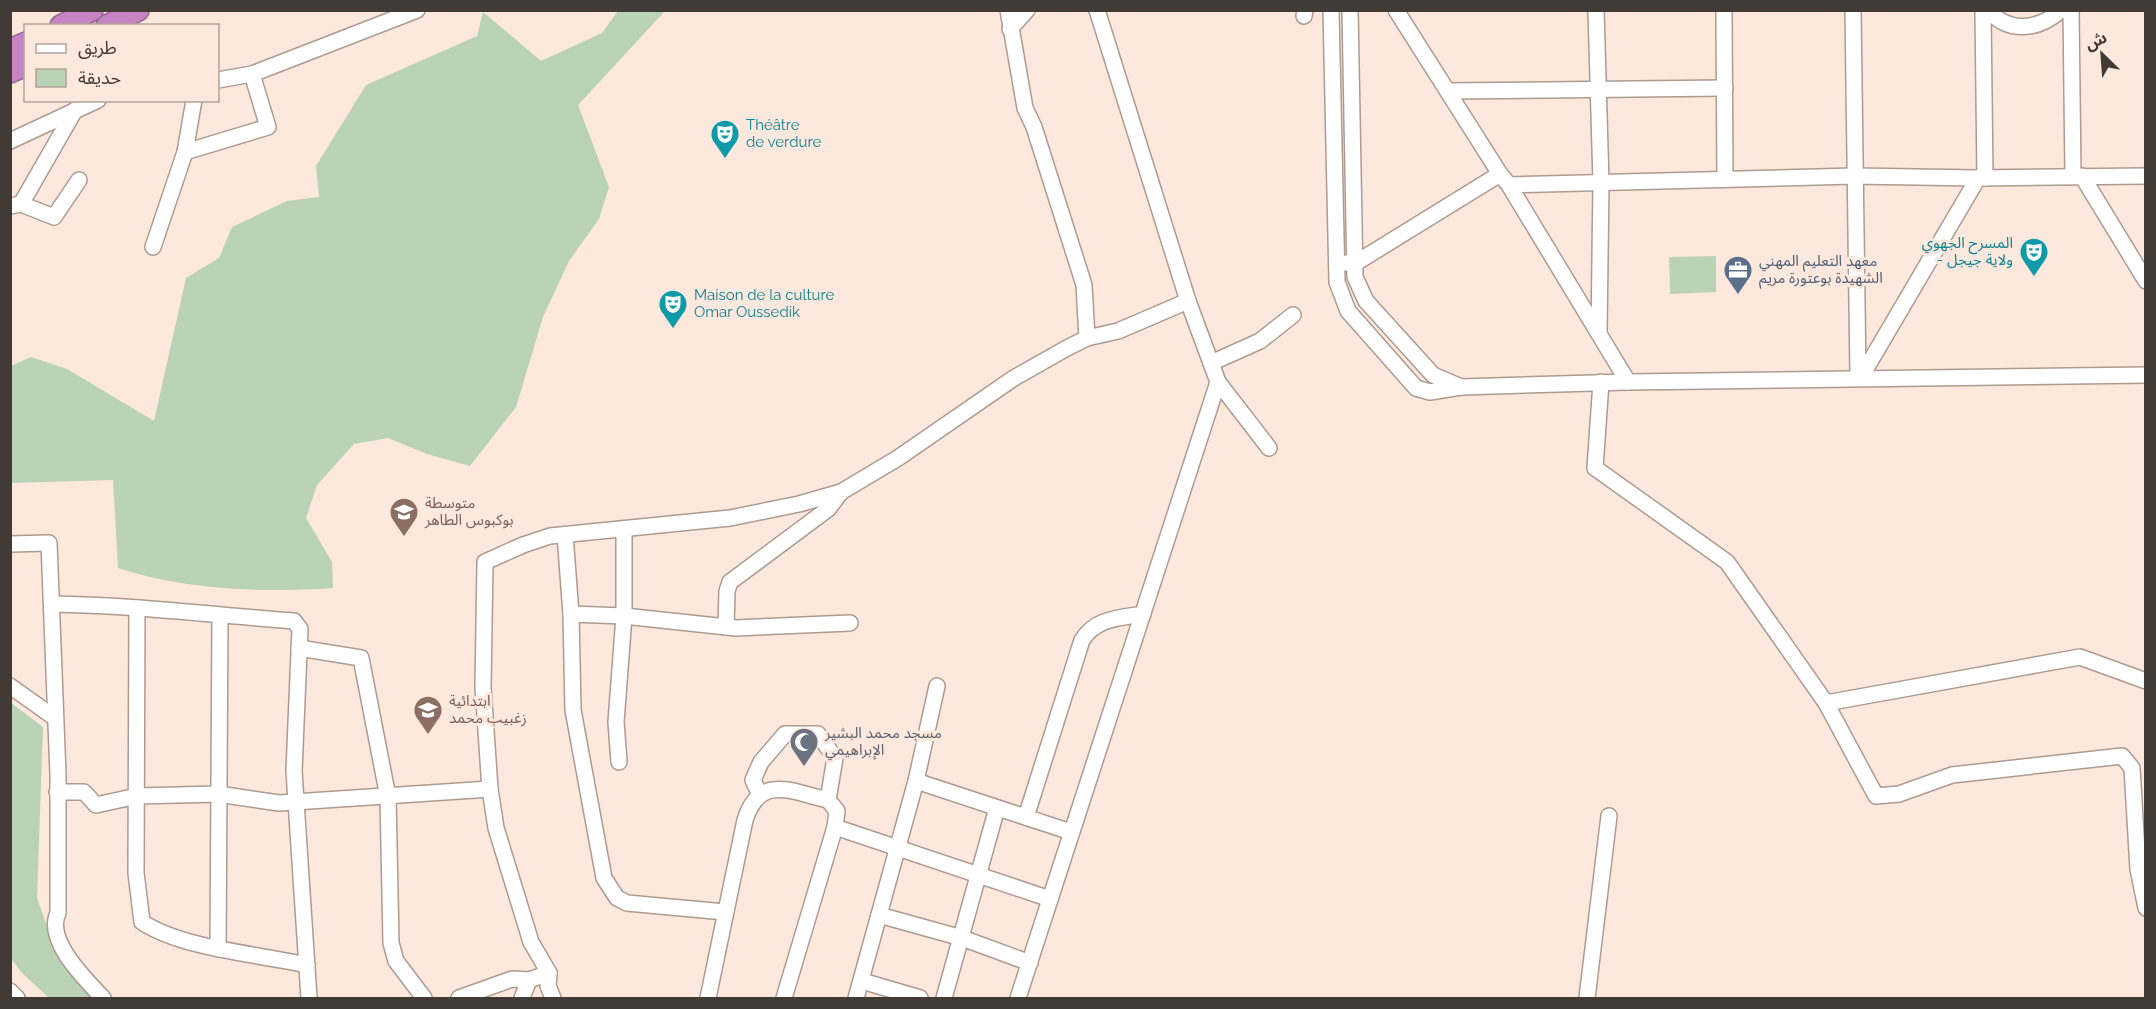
<svg xmlns="http://www.w3.org/2000/svg" width="2156" height="1009" font-family="Raleway,'Noto Sans Arabic',sans-serif">
  <rect width="100%" height="100%" fill="#fce8dd"/>
  <g fill="#bad2b5">
    <path d="M618,11H665L578,105L609,187L599,219L569,261L543,317L516,407L470,466L427,454L388,438L354,444L317,485L306,518L332,562L333,588C263,593 185,590 118,568L113,480L11,483V366L31,357L67,369L154,421L186,278L219,258L232,227L287,201L319,197L316,166L366,85L477,36L483,12L541,61L602,33Z"/>
    <polygon points="1716,256 1716,292 1670,294 1669,257"/>
    <polygon points="10,702 43,727 37,898 51,937 92,998 49,998 21,972 11,958"/>
  </g>
  <g fill="none" stroke-linecap="round" stroke-linejoin="round">
    <g stroke="#ad9b90" stroke-width="18">
      <g id="minor">
        <polyline points="1008,10 1025,108 1034,127 1084,285 1087,338"/>
        <polyline points="1331,10 1337,282 1348,311 1416,388 1430,392 1461,387 1628,382"/>
        <polyline points="1350,10 1355,277 1366,301 1433,375 1461,387"/>
        <polyline points="1396,10 1500,174 1509,185 1628,382 2146,375"/>
        <polyline points="1596,10 1601,183 1599,333"/>
        <polyline points="1724,10 1725,179"/>
        <polyline points="1853,10 1858,377"/>
        <polyline points="1983,10 1985,178"/>
        <path d="M1988,10C2009,34 2039,30 2061,10"/>
        <polyline points="2071,10 2073,176"/>
        <polyline points="1304,16 1305,10"/>
        <polyline points="1010,29 1027,10"/>
        <polyline points="218,80 252,74 417,10"/>
        <polyline points="1449,91 1725,88"/>
        <polyline points="10,141 98,100"/>
        <polyline points="185,152 268,127 252,74"/>
        <polyline points="2082,176 2146,281"/>
        <polyline points="1509,185 1854,176 1978,178 2146,176"/>
        <polyline points="21,204 54,217 79,180"/>
        <polyline points="10,206 21,204 75,110"/>
        <polyline points="153,247 185,152 194,100"/>
        <polyline points="1346,263 1354,264 1500,174"/>
        <polyline points="1211,363 1260,341 1293,315"/>
        <polyline points="1861,377 1978,178"/>
        <polyline points="1218,382 1269,448"/>
        <polyline points="1601,382 1595,468 1727,562 1826,703 2080,657 2146,681"/>
        <polyline points="565,535 571,614 573,710 604,878 617,898 627,903 725,912"/>
        <path d="M10,544L49,543L58,775V913C45,940 85,979 103,998"/>
        <path d="M52,604C133,605 213,615 294,621L300,629L294,771L309,998"/>
        <path d="M137,608L136,873L142,922C183,949 258,954 307,965"/>
        <polyline points="571,614 624,616 736,628 850,623"/>
        <polyline points="726,627 727,591 730,582 828,509 841,492"/>
        <polyline points="299,648 361,658 388,797 391,943 396,961 424,998"/>
        <polyline points="10,686 55,718"/>
        <polyline points="1826,703 1876,796 1899,794 1952,775 2122,756 2132,768 2138,869 2146,908"/>
        <polyline points="619,762 616,722 624,616 624,529"/>
        <polyline points="916,781 937,686"/>
        <polyline points="57,792 84,792 96,805 137,796 218,794 279,803 490,789"/>
        <polyline points="759,793 753,780 761,762 785,734 818,734 835,758 828,800"/>
        <path d="M1026,817L1082,640C1096,618 1119,618 1143,614"/>
        <polyline points="835,827 1050,899"/>
        <polyline points="879,915 962,938 1030,963"/>
        <polyline points="218,949 220,616"/>
        <polyline points="862,981 920,998"/>
        <polyline points="10,991 17,998"/>
        <polyline points="459,998 512,979 529,980 549,973"/>
        <polyline points="522,998 529,980"/>
        <polyline points="553,998 548,986 549,973 531,942 496,828 490,789 483,687 485,562 523,545 550,536 730,518 799,504 841,492 898,458 1014,378 1067,348 1087,338 1118,331 1188,301"/>
        <path d="M708,998L745,820C760,773 792,792 828,800L837,811L835,827L784,998"/>
        <polyline points="856,998 916,781 1071,832"/>
        <polyline points="944,998 997,808"/>
        <polyline points="1018,998 1218,382 1188,301 1097,10"/>
        <polyline points="1587,998 1609,816"/>
      </g>
    </g>
    <g stroke="#986a91" stroke-width="24">
      <g id="highway">
        <polyline points="61,26 92,10"/>
        <polyline points="107,26 138,10"/>
        <polyline points="10,50 26,43"/>
        <polyline points="10,72 26,65"/>
      </g>
    </g>
    <use href="#minor" stroke="#fff" stroke-width="15"/>
    <use href="#highway" stroke="#c684c2" stroke-width="21"/>
  </g>
  <defs>
    <g id="theatre-pin" transform="scale(1.5)"><path d="M0 17L-7.5 6A9.5 9.5 0 1 1 7.5 6Z" fill="#0f9aa8" stroke="#fce8dd"/><path d="M-5-5.5Q0-4 5-5.5V0Q5 5 0 6Q-5 5-5 0ZM-3.3-2.5H-1v1.5H-3.3ZM1-2.5H3.3v1.5H1ZM-2.8 1Q0 5.5 2.8 1Z" fill="#fff"/></g>
    <g id="office-pin" transform="scale(1.5)"><path d="M0 17L-7.5 6A9.5 9.5 0 1 1 7.5 6Z" fill="#5c6f8a" stroke="#fce8dd"/><path d="M-6-3h4V-5.5h4V-3h4V5H-6ZM-1-4.5V-3h2v-1.5ZM-6 0V1H6V0Z" fill="#fff"/></g>
    <g id="school-pin" transform="scale(1.5)"><path d="M0 17L-7.5 6A9.5 9.5 0 1 1 7.5 6Z" fill="#8d6e63" stroke="#fce8dd"/><path d="M0-5L7-2L0 1L-7-2ZM-4 1L0 2.5L4 1V4Q0 6-4 4Z" fill="#fff"/></g>
    <g id="mosque-pin" transform="scale(1.5)"><path d="M0 17L-7.5 6A9.5 9.5 0 1 1 7.5 6Z" fill="#6b7280" stroke="#fce8dd"/><path d="M3.5-4.9A6 6 0 1 0 3.5 4.9A5 5 0 1 1 3.5-4.9Z" fill="#fff"/></g>
  </defs>
  <g fill-rule="evenodd">
    <use href="#theatre-pin" x="725" y="134"/>
    <use href="#theatre-pin" x="2034" y="252"/>
    <use href="#office-pin" x="1738" y="270"/>
    <use href="#theatre-pin" x="673" y="304"/>
    <use href="#school-pin" x="404" y="512"/>
    <use href="#school-pin" x="428" y="710"/>
    <use href="#mosque-pin" x="804" y="742"/>
  </g>
  <g text-anchor="middle" dominant-baseline="central" stroke-width="6" stroke-linejoin="round" paint-order="stroke">
    <g font-size="15" fill="#0d838f" stroke="#fce8dd" text-anchor="start">
      <text x="746" y="125">Théâtre<tspan x="746" dy="17">de verdure</tspan></text>
      <text x="2013" y="243" text-anchor="end">المسرح الجهوي<tspan x="2013" dy="17">- ولاية جيجل</tspan></text>
      <text x="694" y="295">Maison de la culture<tspan x="694" dy="17">Omar Oussedik</tspan></text>
    </g>
    <g font-size="15" fill="#4e5e75" stroke="#fce8dd" text-anchor="start">
      <text x="1759" y="261">معهد التعليم المهني<tspan x="1759" dy="17">الشهيدة بوعتورة مريم</tspan></text>
    </g>
    <g font-size="15" fill="#785e54" stroke="#fce8dd" text-anchor="start">
      <text x="425" y="503">متوسطة<tspan x="425" dy="17">بوكبوس الطاهر</tspan></text>
      <text x="449" y="701">ابتدائية<tspan x="449" dy="17">زغبيب محمد</tspan></text>
    </g>
    <g font-size="15" fill="#5b616d" stroke="#fce8dd" text-anchor="start">
      <text x="825" y="733">مسجد محمد البشير<tspan x="825" dy="17">الإبراهيمي</tspan></text>
    </g>
  </g>
  <rect width="2156" height="1009" fill="none" stroke="#423a35" stroke-width="24"/>
  <rect x="24" y="24" width="195" height="78" fill="#fce8dd" stroke="#b2a29a" stroke-width="1.5"/>
  <rect x="36" y="44" width="30" height="9" fill="#ffffff" stroke="#b2a29a" stroke-width="1.5"/>
  <text x="78" y="54" font-size="18" fill="#423a35">طريق</text>
  <rect x="36" y="69" width="30" height="18" fill="#bad2b5" stroke="#b2a29a" stroke-width="1.5"/>
  <text x="78" y="84" font-size="18" fill="#423a35">حديقة</text>
  <g transform="translate(2102 54) rotate(335)" stroke="#fce8dd" stroke-width="4.5" paint-order="stroke">
  <path d="M0-4.5L10 22L0 15L-10 22Z" fill="#423a35"/>
  <text y="-9" font-size="16" font-weight="bold" text-anchor="middle" fill="#423a35">ش</text>
  </g>
</svg>
